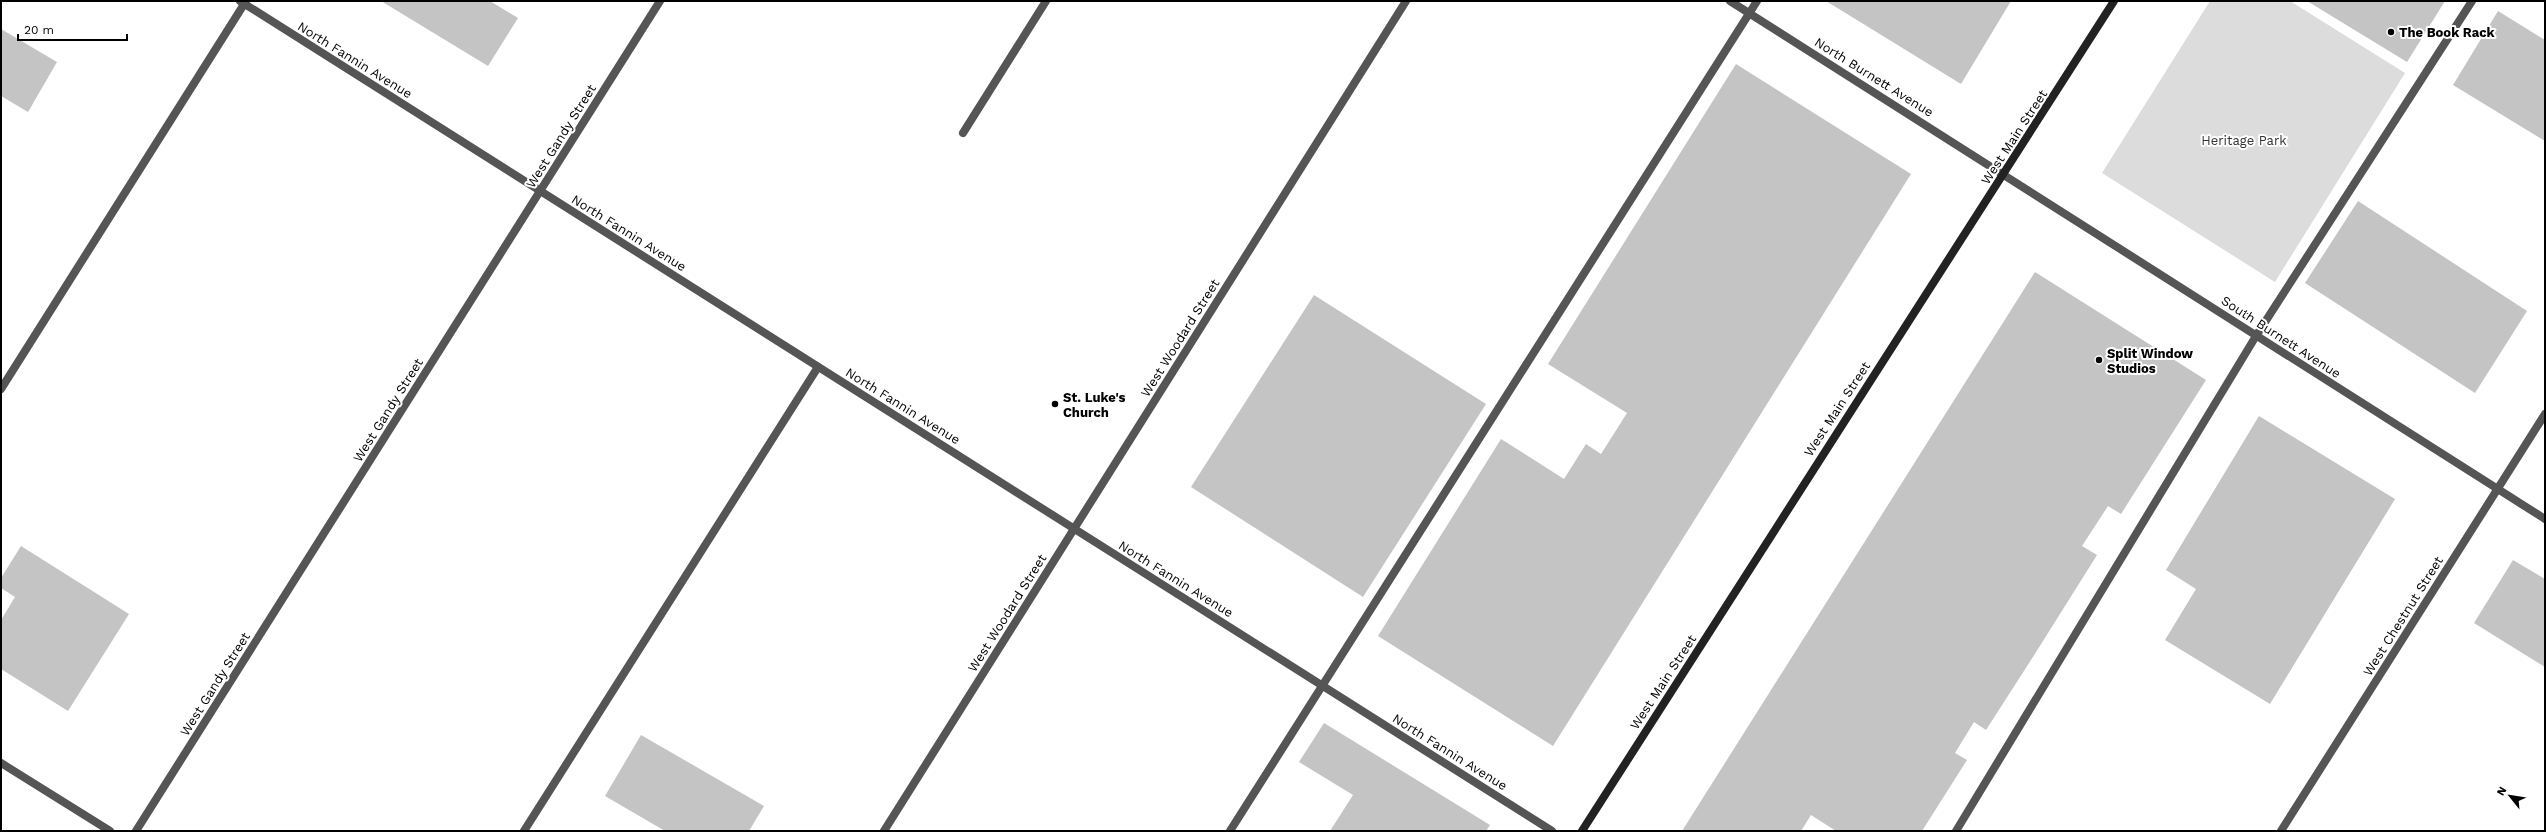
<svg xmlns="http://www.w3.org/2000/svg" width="2546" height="832" font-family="'Work Sans',sans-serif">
  <rect width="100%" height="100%" fill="#fff"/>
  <polygon fill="#dcdcdc" points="2210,1 2290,1 2405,73 2275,282 2102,173"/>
  <g fill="#c4c4c4">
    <polygon points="381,1 490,1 518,18 488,66"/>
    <polygon points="1826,1 2011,1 1961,84"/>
    <polygon points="2307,1 2445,1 2407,62"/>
    <polygon points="2498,11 2545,40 2545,141 2453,85"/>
    <polygon points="1,29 57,62 28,112 1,96"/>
    <polygon points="1736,64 1911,174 1553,746 1378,636 1501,439 1564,479 1586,444 1601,454 1627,413 1548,364"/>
    <polygon points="2358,201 2527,311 2475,393 2305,283"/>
    <polygon points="2035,272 2206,380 2121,514 2108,506 2082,546 2097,555 2031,660 1986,730 1974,722 1955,753 1967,760 1922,831 1836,831 1811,815 1801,831 1682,831"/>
    <polygon points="1314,295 1486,404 1363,597 1191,487"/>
    <polygon points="2259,416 2395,499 2270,704 2165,640 2196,589 2166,570"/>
    <polygon points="21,546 129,614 68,711 1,669 1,620 15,597 1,588 1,578"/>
    <polygon points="2513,560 2545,579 2545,667 2474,623"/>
    <polygon points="1324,723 1490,825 1486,831 1330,831 1353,795 1299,762"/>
    <polygon points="641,735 764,806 749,831 665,831 605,796"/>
  </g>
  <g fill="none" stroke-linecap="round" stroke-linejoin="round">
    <g stroke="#555" stroke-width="8">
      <polyline points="963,133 1046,1"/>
      <polyline points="1,389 246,1"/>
      <polyline points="524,831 818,367"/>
      <polyline points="1230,831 1757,1"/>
      <polyline points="1956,831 2256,336 2472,1"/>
    </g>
    <g stroke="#555" stroke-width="8">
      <polyline points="240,1 1552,831"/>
      <polyline points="1730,1 2545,519"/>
      <polyline points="136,831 660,1"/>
      <polyline points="884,831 1406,1"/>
      <polyline points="2281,831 2545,414"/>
    </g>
    <polyline stroke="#555" stroke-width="8" points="1,763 110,831"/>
    <polyline stroke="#222" stroke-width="8" points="1582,831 2114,1"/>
  </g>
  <g fill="#000" stroke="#fff" stroke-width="1.5">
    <circle cx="2391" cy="32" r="4"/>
    <circle cx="2099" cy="360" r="4"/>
    <circle cx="1055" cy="404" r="4"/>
  </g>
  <g text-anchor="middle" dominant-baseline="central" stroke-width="4" stroke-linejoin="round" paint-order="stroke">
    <g font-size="13" font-weight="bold" fill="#000" stroke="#fff" text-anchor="start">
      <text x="2399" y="32">The Book Rack</text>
      <text x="2107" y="353">Split Window<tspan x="2107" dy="15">Studios</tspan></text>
      <text x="1063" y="397">St. Luke's<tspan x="1063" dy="15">Church</tspan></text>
    </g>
    <g font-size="13" fill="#000" stroke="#fff">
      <text transform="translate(355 60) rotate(32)">North Fannin Avenue</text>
      <text transform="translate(1874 77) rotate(32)">North Burnett Avenue</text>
      <text transform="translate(561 136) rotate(-58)">West Gandy Street</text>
      <text transform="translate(2014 137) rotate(-57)">West Main Street</text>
      <text transform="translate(629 233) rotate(32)">North Fannin Avenue</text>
      <text transform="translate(2281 337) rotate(33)">South Burnett Avenue</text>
      <text transform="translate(1180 338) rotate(-58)">West Woodard Street</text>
      <text transform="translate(903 406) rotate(32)">North Fannin Avenue</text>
      <text transform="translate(1837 409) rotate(-57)">West Main Street</text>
      <text transform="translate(388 410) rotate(-58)">West Gandy Street</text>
      <text transform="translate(1176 579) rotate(32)">North Fannin Avenue</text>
      <text transform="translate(1007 613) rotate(-58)">West Woodard Street</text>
      <text transform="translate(2403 616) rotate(-58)">West Chestnut Street</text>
      <text transform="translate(1663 682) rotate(-57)">West Main Street</text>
      <text transform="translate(215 684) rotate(-58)">West Gandy Street</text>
      <text transform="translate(1450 752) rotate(32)">North Fannin Avenue</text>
    </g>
    <g font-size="13" fill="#333" stroke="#fff">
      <text x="2244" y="140">Heritage Park</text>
    </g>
  </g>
  <rect width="2546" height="832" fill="none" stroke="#000000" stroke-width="4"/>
  <g transform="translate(2510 796) rotate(300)" stroke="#ffffff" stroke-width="3" paint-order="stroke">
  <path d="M0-3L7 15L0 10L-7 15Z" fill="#000000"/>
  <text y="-6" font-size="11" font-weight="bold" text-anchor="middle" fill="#000000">N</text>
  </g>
  <path d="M18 34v6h109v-6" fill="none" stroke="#000000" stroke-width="2"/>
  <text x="24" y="34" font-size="12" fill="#000000" stroke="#ffffff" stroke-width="3" paint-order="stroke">20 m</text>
</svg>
